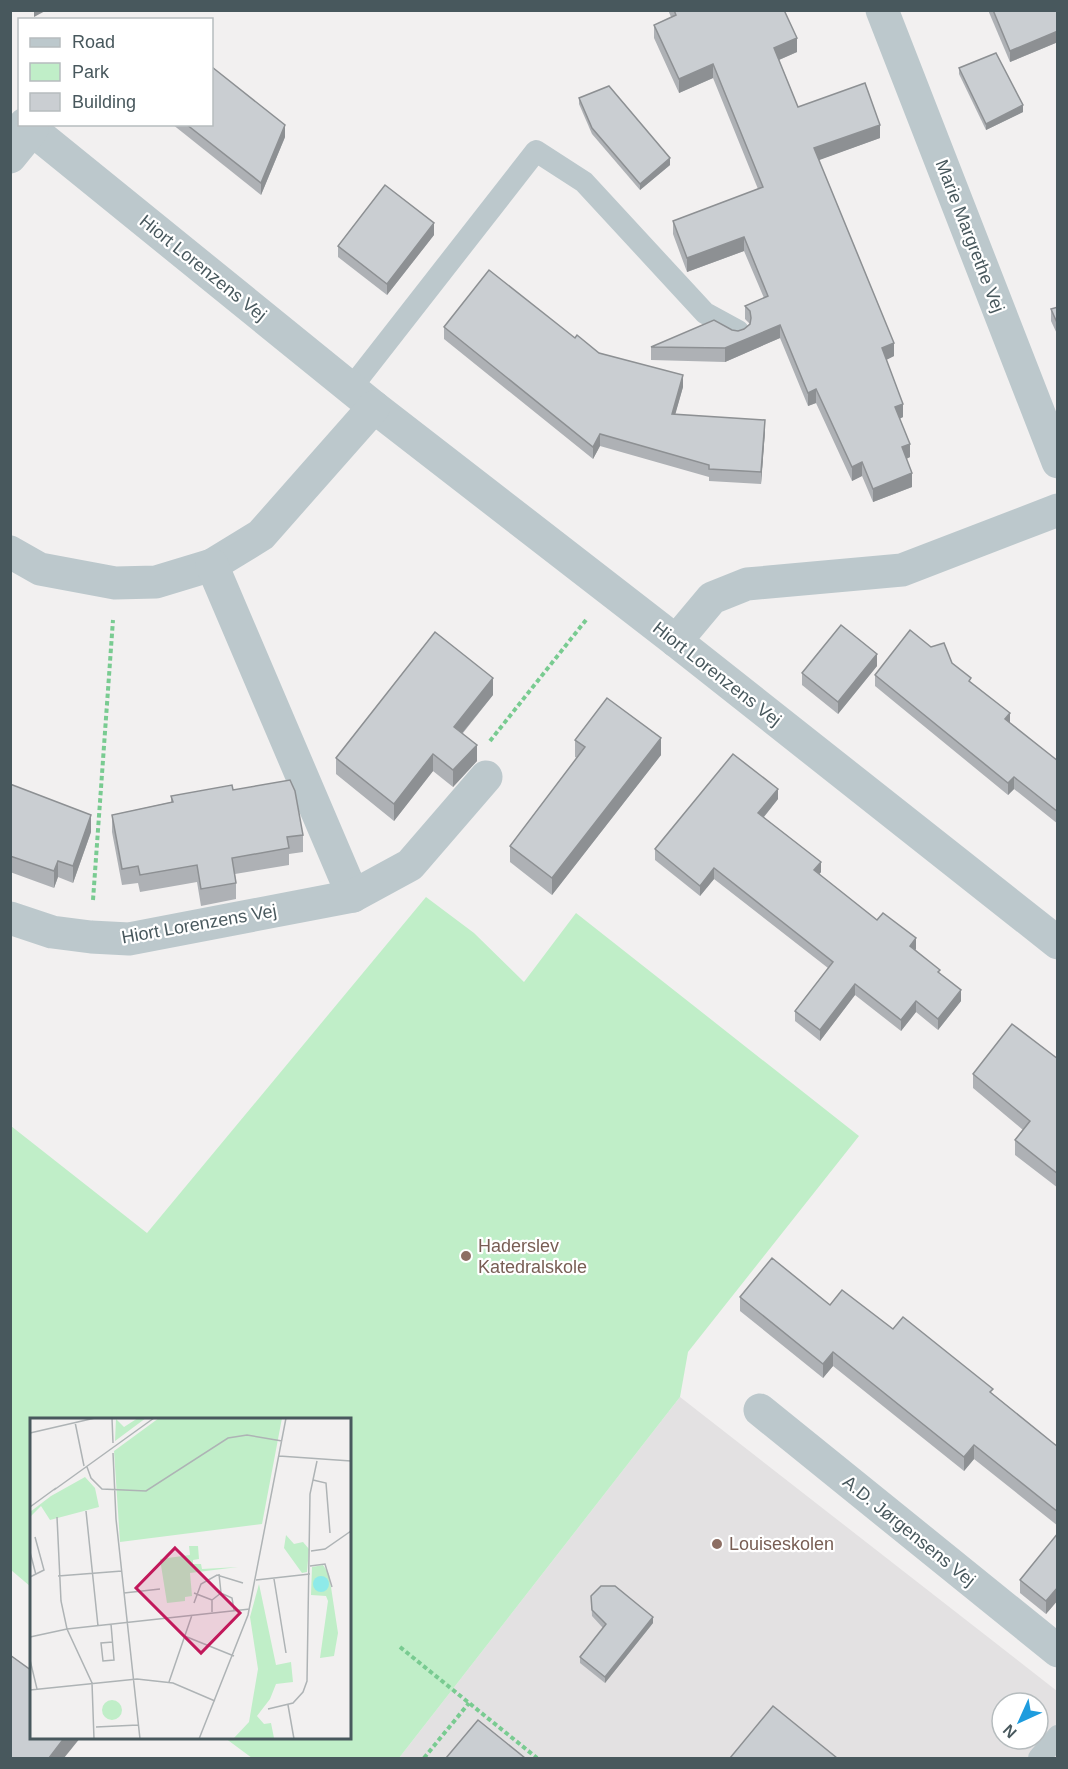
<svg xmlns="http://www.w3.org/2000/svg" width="1068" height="1769" font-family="Helvetica,sans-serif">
  <rect width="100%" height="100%" fill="#f2f0f0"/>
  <path fill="#e3e1e2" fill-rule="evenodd" d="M680,1397L1057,1691V1758H399ZM1002,1703H1038V1739H1002Z"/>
  <polygon fill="#c0eec8" points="426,897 474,933 524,982 576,913 859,1136 688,1352 680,1397 399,1758 252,1758 225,1738 350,1738 350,1420 32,1420 31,1587 11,1570 11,1126 147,1233"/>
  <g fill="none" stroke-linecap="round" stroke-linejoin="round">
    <g stroke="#79cb91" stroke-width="4" stroke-dasharray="4.5 3" stroke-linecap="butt">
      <polyline points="490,741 586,620"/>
      <polyline points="93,900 113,620"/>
      <polyline points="400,1647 537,1758"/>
      <polyline points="424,1758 469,1703"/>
    </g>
    <g stroke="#bcc8cc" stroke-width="22">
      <polyline points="351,388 536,151 584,182 705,313 738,331"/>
      <polyline points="1039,1758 1058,1736"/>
    </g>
    <g stroke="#bcc8cc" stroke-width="33">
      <polyline points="882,10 1058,462"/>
      <polyline points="25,124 374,407 676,641 1058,943"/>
      <polyline points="10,157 32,130"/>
      <polyline points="10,552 40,569 115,583 156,582 212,565 261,535 374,407"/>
      <polyline points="212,565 353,896"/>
      <polyline points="676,641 712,598 747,584 902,570 1058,510"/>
      <polyline points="10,918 52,932 91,937 129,939 353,896 410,865 486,777"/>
      <polyline points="760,1410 1058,1651"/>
    </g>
  </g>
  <g fill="#aeb1b5">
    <polygon points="668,10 784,10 797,52 779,60 798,107 880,138 818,160 894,356 886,360 903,417 899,419 910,457 906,459 912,487 873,502 862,476 852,481 816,403 808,406 780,338 725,362 651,360 651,347 732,330 738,331 744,329 750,324 745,319 745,306 764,298 744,251 687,272 673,234 673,221 758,189 713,78 679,93 654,38 654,25 671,17"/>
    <polygon points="988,10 1058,10 1058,42 1010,62"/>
    <polygon points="959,68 1023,112 986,130 959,74"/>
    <polygon points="579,98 670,165 640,190 592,134 579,104"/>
    <polygon points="172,124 212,124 285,137 261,195"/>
    <polygon points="434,235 387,295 338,257 338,246"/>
    <polygon points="1058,307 1058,336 1051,321 1051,309"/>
    <polygon points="444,327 599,353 683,387 675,414 765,431 761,484 709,481 709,477 600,446 593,459 444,339"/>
    <polygon points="931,647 952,663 1010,723 1058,761 1058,824 1014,789 1008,795 875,686 875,675"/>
    <polygon points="877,666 838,714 802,685 802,673"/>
    <polygon points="493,695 463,733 477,761 453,787 433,771 394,821 336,774 336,758"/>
    <polygon points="575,740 661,755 552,895 510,862 510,846 577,758 575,757"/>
    <polygon points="10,784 91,832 73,883 58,877 54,888 10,872"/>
    <polygon points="233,790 303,835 303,852 289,854 289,865 235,874 236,883 236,899 201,906 197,882 140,892 138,883 122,885 112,832 112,815 171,802 171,796"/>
    <polygon points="778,799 764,817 821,872 819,874 877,920 916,949 915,950 940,974 961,1001 938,1030 916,1012 901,1031 855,995 820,1041 795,1021 795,1011 828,968 714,879 700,896 655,860 655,849"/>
    <polygon points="1058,1059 1058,1188 1015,1155 1015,1140 1023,1130 973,1088 973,1074"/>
    <polygon points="740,1297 830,1305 893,1329 993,1394 1058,1447 1058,1526 974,1459 964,1471 833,1366 823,1378 740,1311"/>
    <polygon points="1058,1533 1058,1600 1046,1614 1020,1593 1020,1580"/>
    <polygon points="591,1596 653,1623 605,1683 580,1663 580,1657 603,1628 592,1616"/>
  </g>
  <g fill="#8d9093">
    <polygon points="34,10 47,10 34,17"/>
    <polygon points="1058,31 1058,42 1010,62 1010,51"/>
    <polygon points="797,38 797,52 774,62 774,48"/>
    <polygon points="713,64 713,78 679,93 679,79"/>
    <polygon points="1023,105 1023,112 986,130 986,124"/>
    <polygon points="285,125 285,137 261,195 261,183"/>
    <polygon points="880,125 880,138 814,162 814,148"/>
    <polygon points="670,158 670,165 640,190 640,184"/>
    <polygon points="434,223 434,235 387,295 387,284"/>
    <polygon points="744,237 744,251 687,272 687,258"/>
    <polygon points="780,325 780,338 725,362 725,348"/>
    <polygon points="894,343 894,356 882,362 882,348"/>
    <polygon points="683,375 683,387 672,426 672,414"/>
    <polygon points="816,389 816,403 808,406 808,393"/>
    <polygon points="903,404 903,417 895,421 895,407"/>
    <polygon points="765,420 765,431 761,484 761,472"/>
    <polygon points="600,434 600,446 593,459 593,447"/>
    <polygon points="910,444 910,457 902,461 902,447"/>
    <polygon points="862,462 862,476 852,481 852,467"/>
    <polygon points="912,473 912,487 873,502 873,489"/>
    <polygon points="877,654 877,666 838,714 838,702"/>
    <polygon points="493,678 493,695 454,743 454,727"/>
    <polygon points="1010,713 1010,725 1005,719"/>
    <polygon points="661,738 661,755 552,895 552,878"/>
    <polygon points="477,745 477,761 453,787 453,770"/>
    <polygon points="433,754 433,771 394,821 394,804"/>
    <polygon points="1014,777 1014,789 1008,795 1008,783"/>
    <polygon points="778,789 778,799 758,824 758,813"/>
    <polygon points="91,815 91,832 73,883 73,866"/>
    <polygon points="58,861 58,877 54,888 54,871"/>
    <polygon points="821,862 821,872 814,881 814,870"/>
    <polygon points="714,868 714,879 700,896 700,886"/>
    <polygon points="916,938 916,949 910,957 910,946"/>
    <polygon points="855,984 855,995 820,1041 820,1030"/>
    <polygon points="961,990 961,1001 938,1030 938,1019"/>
    <polygon points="916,1001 916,1012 901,1031 901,1020"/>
    <polygon points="833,1352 833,1366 823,1378 823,1364"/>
    <polygon points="974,1445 974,1459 964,1471 964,1457"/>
    <polygon points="1058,1587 1058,1600 1046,1614 1046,1601"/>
    <polygon points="653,1617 653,1623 605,1683 605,1677"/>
    <polygon points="65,1737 81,1737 64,1758 49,1758"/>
  </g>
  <g fill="#caced2" stroke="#8d9093" stroke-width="1.5">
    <polygon points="674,10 784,10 797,38 774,48 798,107 865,83 880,125 814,148 894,343 882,348 903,404 895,407 910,444 902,447 912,473 873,489 862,462 852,467 816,389 808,393 780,325 725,348 651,347 714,320 732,330 738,331 744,329 750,324 751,318 750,311 745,306 768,296 744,237 687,258 673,221 763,187 713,64 679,79 654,25 676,15"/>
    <polygon points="993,10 1058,10 1058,31 1010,51"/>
    <polygon points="996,53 1023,105 986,124 959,68"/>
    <polygon points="212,67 285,125 261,183 186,124 212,124"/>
    <polygon points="609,86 670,158 640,184 592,128 579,98"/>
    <polygon points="385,185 434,223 387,284 338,246"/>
    <polygon points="489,270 575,338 577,335 599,353 683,375 672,414 765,420 761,472 709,469 709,465 600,434 593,447 444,327"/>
    <polygon points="1058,307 1058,325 1051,309"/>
    <polygon points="841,625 877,654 838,702 802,673"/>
    <polygon points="910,630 931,647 944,643 952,663 971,678 969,681 1010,713 1005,719 1058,761 1058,812 1014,777 1008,783 875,675"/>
    <polygon points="435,632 493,678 454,727 477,745 453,770 433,754 394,804 336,758"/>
    <polygon points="607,698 661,738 552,878 510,846 585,747 575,740"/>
    <polygon points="733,754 778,789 758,813 821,862 814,870 877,920 883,913 916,938 910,946 940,970 938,972 961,990 938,1019 916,1001 901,1020 855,984 820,1030 795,1011 833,962 714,868 700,886 655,849"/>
    <polygon points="290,780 295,791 303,835 287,837 289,848 232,858 236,883 201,889 197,865 140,875 138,866 122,869 112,815 173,802 171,796 232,785 233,790"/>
    <polygon points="10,784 91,815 73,866 58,861 54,871 10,856"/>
    <polygon points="1012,1024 1058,1059 1058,1174 1015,1140 1030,1121 973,1074"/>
    <polygon points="772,1258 830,1305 842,1290 893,1329 903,1317 993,1389 990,1392 1058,1447 1058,1512 974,1445 964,1457 833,1352 823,1364 740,1297"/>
    <polygon points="1058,1533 1058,1587 1046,1601 1020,1580"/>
    <polygon points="601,1586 615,1586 653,1617 605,1677 580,1657 606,1624 592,1610 591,1596"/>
    <polygon points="10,1655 32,1671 32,1737 65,1737 49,1758 10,1758"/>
    <polygon points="773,1706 837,1758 730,1758"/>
    <polygon points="478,1720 525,1758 446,1758"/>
  </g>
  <g fill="#8d6e63" stroke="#fff" stroke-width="2">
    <circle cx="466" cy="1256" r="6"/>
    <circle cx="717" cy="1544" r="6"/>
  </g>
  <g text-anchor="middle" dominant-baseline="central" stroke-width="4.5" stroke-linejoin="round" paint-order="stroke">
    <g font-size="18" fill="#48585d" stroke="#fff">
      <text transform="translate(970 236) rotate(69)">Marie Margrethe Vej</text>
      <text transform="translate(203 268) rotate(39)">Hiort Lorenzens Vej</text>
      <text transform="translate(717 674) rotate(38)">Hiort Lorenzens Vej</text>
      <text transform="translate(199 924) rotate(-10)">Hiort Lorenzens Vej</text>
      <text transform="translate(909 1531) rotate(39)">A.D. Jørgensens Vej</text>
    </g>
    <g font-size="18" fill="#785e54" stroke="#fff" text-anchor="start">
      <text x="478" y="1246">Haderslev<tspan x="478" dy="21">Katedralskole</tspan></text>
      <text x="729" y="1544">Louiseskolen</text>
    </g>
  </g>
  <g transform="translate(30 1418)">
    <rect width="321" height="321" fill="#f2f0f0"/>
    <path d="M108,0H116L85,23L86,1L94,9ZM129,0H252L232,106L90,124L84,33ZM55,59L65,70L69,89L20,102L11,88L0,99V94L21,78ZM256,117L264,126L273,124L279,131L277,154L272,155L254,130ZM159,128H168L169,141L163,142V146H171L172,151L208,149L160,155L162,178L155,179V183L137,185L130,141L160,137ZM293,147L299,156L308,215L304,238L290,240L298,183L296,178L281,177L282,149ZM229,166L246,247L261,244L263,264L246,266L240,281L227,298L234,306L241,305L244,320L203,321L219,304L228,251L220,199ZM72 292a10 10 0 1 1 20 0a10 10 0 1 1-20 0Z" fill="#c0eec8"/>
    <path d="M283 166a8 8 0 1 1 16 0a8 8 0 1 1-16 0Z" fill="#8eeae9"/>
    <path fill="none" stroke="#aeb3b5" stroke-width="1.5" d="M82,0L83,25M45,4L54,48M0,15L65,0M83,35L86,101L110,321M249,38L321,43M57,49L61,60L72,71L116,73L198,20L217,17L252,23M283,62L296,65L300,115M24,72L124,0M0,89L26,70M56,93L68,208M27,99L31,183L37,211L62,265L64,321M281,133L295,131L321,113M0,134L6,157M280,148L295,146L302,169M189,156L191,175M28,158L92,153M0,159L14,152L5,119M244,161L256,235M226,162L280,156M94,175L130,171M164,175L182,182M164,185L171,166L187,157L213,165M182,194V182L191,175L202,180L204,192M81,206L84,242L73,243L71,225L83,224M152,217L204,238M0,219L37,211L220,191M0,242L7,271M321,251V304M139,264L162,197M0,272L107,261L143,265L185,283M258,287L264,321M238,291L263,285L273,274L277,263L280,76L287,43M66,309L108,307M169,321L218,197L256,0"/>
    <path fill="#c2185b" fill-opacity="0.15" stroke="#c2185b" stroke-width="3" d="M145,130L210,195L171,235L106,170Z"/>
    <rect width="321" height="321" fill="none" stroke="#48585d" stroke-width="3"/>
  </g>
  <rect width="1068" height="1769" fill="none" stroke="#48585d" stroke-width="24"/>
  <rect x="18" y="18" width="195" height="108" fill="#ffffff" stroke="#b6bcbe" stroke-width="1.5"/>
  <rect x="30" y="38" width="30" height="9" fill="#bcc8cc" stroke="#b6bcbe" stroke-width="1.5"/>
  <text x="72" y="48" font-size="18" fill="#48585d">Road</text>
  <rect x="30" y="63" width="30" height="18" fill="#c0eec8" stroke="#b6bcbe" stroke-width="1.5"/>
  <text x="72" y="78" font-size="18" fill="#48585d">Park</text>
  <rect x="30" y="93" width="30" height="18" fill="#caced2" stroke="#b6bcbe" stroke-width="1.5"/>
  <text x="72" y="108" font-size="18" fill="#48585d">Building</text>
  <g transform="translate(1020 1721) rotate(225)"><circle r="28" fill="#ffffff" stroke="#b6bcbe" stroke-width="1.5"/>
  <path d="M0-4.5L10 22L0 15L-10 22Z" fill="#1e9cde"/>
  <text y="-9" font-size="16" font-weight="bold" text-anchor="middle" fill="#48585d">N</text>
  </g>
</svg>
